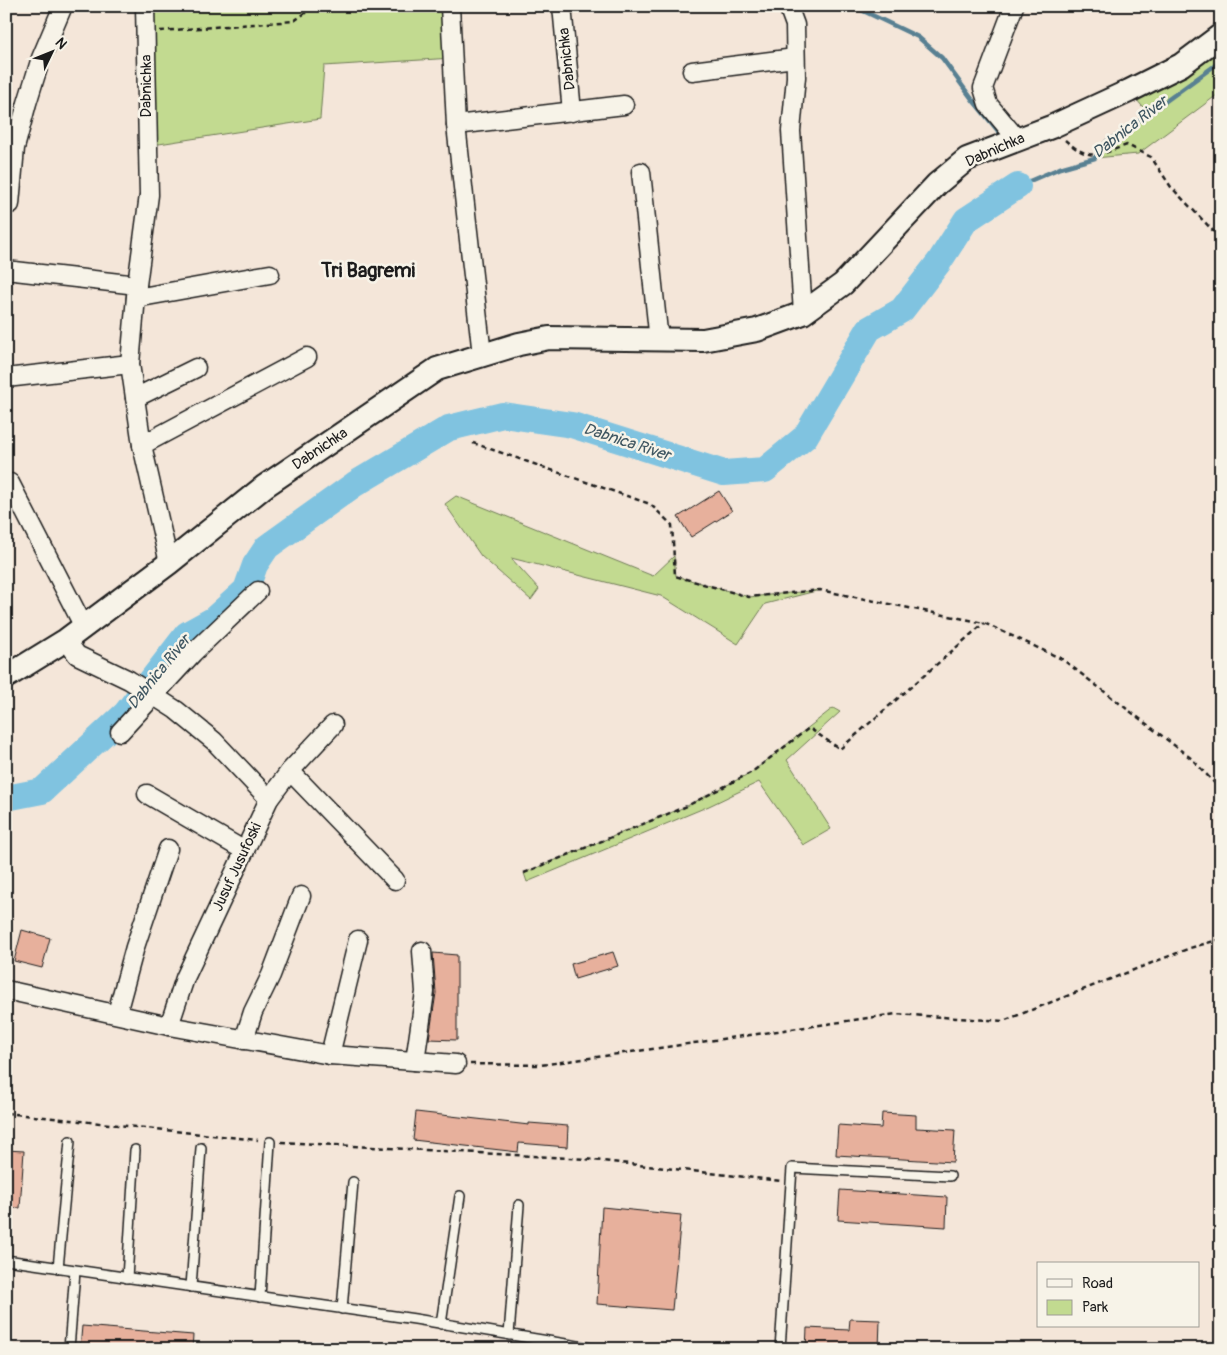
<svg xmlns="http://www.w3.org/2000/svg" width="1227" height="1355" font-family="Pangolin,sans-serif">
  <rect width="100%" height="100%" fill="#f4e6d9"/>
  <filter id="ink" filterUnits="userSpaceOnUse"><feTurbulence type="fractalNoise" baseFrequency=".02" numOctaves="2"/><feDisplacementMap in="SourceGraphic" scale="10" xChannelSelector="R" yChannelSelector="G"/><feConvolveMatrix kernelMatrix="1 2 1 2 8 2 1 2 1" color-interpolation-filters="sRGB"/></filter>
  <g filter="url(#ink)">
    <g fill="#c2da90" stroke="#6f7b56">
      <polygon points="145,6 450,6 453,58 324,66 320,119 146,146"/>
      <polygon points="1221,35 1221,92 1138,154 1095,158 1107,141 1149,114 1129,91"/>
      <polygon points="456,496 653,576 674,556 676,576 749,597 820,590 765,604 738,644 661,596 511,558 539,589 531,600 481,556 445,504"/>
      <polygon points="833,708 840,712 787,760 831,829 803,845 759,782 709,806 527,882 524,873 687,806 752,772"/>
    </g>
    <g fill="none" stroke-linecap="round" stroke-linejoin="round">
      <g stroke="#588092" stroke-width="4.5">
        <polyline points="853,6 918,37 942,58 972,99 999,132"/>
        <polyline points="1018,186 1060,168 1095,158 1107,141 1122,133 1221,61"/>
      </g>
      <polyline stroke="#80c3e0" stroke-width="26" points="6,798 42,791 126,713 187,634 214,619 246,590 255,565 267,547 355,484 449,428 503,415 572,425 724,473 765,470 805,437 869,329 902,310 939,262 966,220 1018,186"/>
    </g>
    <g fill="#e7b09c" stroke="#1c1c1c">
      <polygon points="719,491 732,511 691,537 678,517"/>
      <polygon points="22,930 50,938 42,968 14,961"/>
      <polygon points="613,952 618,966 575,979 571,964"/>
      <polygon points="433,953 457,955 457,1040 429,1039 436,993"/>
      <polygon points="416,1112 529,1125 529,1123 568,1126 567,1147 519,1143 518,1152 413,1140"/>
      <polygon points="882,1113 916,1115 916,1128 955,1130 953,1162 836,1155 838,1125 881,1128"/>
      <polygon points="6,1150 24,1151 20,1208 6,1207"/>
      <polygon points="840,1190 947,1197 946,1227 838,1220"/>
      <polygon points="602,1207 681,1215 672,1310 597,1304"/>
      <polygon points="850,1319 880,1320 879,1349 806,1349 807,1328 849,1330"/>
      <polygon points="82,1326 193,1335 192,1349 80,1349"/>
    </g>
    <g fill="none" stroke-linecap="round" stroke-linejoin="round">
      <g stroke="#1c1c1c" stroke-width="12">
        <g id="service">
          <polyline points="6,1260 415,1319 596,1349"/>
          <polyline points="58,1268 70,1141"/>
          <polyline points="127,1278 135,1150"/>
          <polyline points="191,1287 201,1148"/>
          <polyline points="260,1297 270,1142"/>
          <polyline points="342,1309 353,1182"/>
          <polyline points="441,1324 460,1196"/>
          <polyline points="509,1335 519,1205"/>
          <polyline points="69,1349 75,1271"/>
          <polyline points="780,1349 792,1168 950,1176"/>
        </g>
      </g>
      <g stroke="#1c1c1c" stroke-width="21">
        <g id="minor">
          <polyline points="145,6 149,195 137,285 130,364 142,445 169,563"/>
          <polyline points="450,6 456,125 482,355"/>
          <polyline points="562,6 572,112"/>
          <polyline points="788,6 795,25 796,77 791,131 803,313"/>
          <polyline points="1014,6 983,88 988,104 1017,139"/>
          <polyline points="692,71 795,58"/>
          <polyline points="456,125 624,105"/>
          <polyline points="641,172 659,341"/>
          <polyline points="6,205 10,204 15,148 27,103 41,58 63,6"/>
          <polyline points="6,270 137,285"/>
          <polyline points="136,298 270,274"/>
          <polyline points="6,378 130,364"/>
          <polyline points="135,398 196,368"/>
          <polyline points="142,445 307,357"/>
          <polyline points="6,484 10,483 84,627"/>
          <polyline points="66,640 77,655 129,680 176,710 214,741 269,799"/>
          <polyline points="120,732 193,653 258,591"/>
          <polyline points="290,771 395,880"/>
          <polyline points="147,794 245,851"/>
          <polyline points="6,990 169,1026 330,1055 456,1064"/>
          <polyline points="117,1013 135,947 168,849"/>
          <polyline points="169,1026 185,978 269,799 290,771 333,725"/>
          <polyline points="244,1040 253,1012 271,975 301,896"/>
          <polyline points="330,1055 358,940"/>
          <polyline points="415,1061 425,992 422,951"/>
        </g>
      </g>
      <g stroke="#1c1c1c" stroke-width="26">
        <polyline id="tertiary" points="6,677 66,640 169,563 265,486 437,369 519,344 549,338 703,340 757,330 803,313 843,284 937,184 967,159 1051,127 1129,91 1181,65 1221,35"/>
      </g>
      <g stroke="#1c1c1c" stroke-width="2.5" stroke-dasharray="5 4" stroke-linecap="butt">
        <polyline points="160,31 294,21 315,6"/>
        <path d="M1065,140C1090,162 1098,155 1127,145L1151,157L1171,187L1221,239"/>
        <polyline points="473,443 650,504 672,525 675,576 749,597 820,590 984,623 1062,659 1192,759 1221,790"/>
        <polyline points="524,873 687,806 752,772 809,728 840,749 984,623"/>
        <polyline points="470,1064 541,1065 896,1014 1003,1021 1190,948 1221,939"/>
        <polyline points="6,1113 258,1140"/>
        <polyline points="281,1142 585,1159 781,1181"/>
      </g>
      <use href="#service" stroke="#f7f3e8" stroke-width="9"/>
      <use href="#minor" stroke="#f7f3e8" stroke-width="18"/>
      <use href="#tertiary" stroke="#f7f3e8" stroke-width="22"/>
    </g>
  </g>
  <g text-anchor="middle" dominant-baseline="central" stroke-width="5" stroke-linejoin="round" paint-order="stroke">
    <g font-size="15" fill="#1c1c1c" stroke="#f7f3e8">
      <text transform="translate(567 59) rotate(-96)">Dabnichka</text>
      <text transform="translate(146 86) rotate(-90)">Dabnichka</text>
      <text transform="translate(995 150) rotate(-24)">Dabnichka</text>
      <text transform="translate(320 449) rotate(-34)">Dabnichka</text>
      <text transform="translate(237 867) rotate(-65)">Jusuf Jusufoski</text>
    </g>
    <g font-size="16" font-style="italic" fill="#3f5661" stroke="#f7f3e8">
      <text transform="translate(1130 127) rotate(-38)">Dabnica River</text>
      <text transform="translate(627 442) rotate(18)">Dabnica River</text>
      <text transform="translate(159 672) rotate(-51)">Dabnica River</text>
    </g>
    <g font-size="20" font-weight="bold" fill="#1c1c1c" stroke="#f7f3e8">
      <text x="368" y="270">Tri Bagremi</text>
    </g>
  </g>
  <rect width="1227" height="1355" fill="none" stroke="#f7f3e8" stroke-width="25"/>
  <rect x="12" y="12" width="1202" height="1330" fill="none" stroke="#1c1c1c" stroke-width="2" filter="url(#ink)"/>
  <rect x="1037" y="1262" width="162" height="65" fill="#f7f3e8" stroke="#9f9d96"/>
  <rect x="1047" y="1279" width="25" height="8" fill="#f7f3e8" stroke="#9f9d96"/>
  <text x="1082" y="1288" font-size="15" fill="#1c1c1c">Road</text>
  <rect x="1047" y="1300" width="25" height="15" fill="#c2da90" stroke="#9f9d96"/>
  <text x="1082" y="1312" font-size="15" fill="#1c1c1c">Park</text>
  <g transform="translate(52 52) rotate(47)" stroke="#f7f3e8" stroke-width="4" paint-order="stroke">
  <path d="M0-4L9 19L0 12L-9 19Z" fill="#1c1c1c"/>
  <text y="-8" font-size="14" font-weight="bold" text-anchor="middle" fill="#1c1c1c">N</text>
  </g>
</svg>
